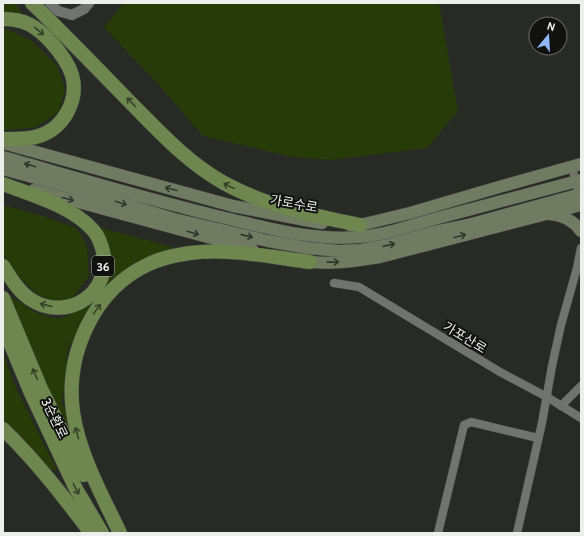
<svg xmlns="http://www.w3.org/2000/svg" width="584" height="536" font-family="Cabin,'Noto Sans KR',sans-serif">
  <rect width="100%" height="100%" fill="#282a25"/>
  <g fill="#273b09">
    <polygon points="3,3 15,3 23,15 3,16"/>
    <polygon points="124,3 439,3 458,111 427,148 331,160 293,157 203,136 157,83 104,27"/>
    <polygon points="3,27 32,41 58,67 65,89 59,112 34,128 3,130"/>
    <polygon points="3,205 43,216 76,228 87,245 89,276 71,300 53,301 37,294 12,270 3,253"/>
    <polygon points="102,228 176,248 130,266 110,283 94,304 68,348 62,403 70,422 63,421 44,385 9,295 36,313 59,319 79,311 95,296 107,273 97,230"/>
    <polygon points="3,353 17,390 57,470 48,469 3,422"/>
  </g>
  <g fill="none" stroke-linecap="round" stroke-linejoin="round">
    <g stroke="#454844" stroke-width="9">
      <g id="minor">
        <polyline points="572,167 580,199"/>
        <polyline points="334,283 359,287 500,372 547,397 581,418"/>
        <polyline points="561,406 581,386"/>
        <polyline points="438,533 464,425 471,422 538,438"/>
        <polyline points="517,533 542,423 552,366 561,325 577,268 581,248"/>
      </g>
    </g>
    <g stroke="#454844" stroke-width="11">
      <polyline id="tertiary" points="50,3 58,11 72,15 84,9 89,3"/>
    </g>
    <g stroke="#454844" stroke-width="13">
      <g id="secondary">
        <polyline points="3,143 233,206 305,220 322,223"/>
        <path d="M3,157C77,178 150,200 225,218C268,228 313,241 359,237C386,235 412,225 438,218C486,205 533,193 581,180"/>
        <polyline points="3,169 69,187 174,219 268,241 308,248 339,251 361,250 388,245 434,232 468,225 581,194"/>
        <polyline points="34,190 252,249"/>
        <path d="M550,214C562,215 574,221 581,231"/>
        <polyline points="350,225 360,225 410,213 499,187 581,164"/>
        <path d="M301,260C327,266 355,261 380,257L581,205"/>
      </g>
    </g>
    <g stroke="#454844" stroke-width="15">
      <g id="trunk">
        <path d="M32,3C64,34 95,66 126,98C157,129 186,162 224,183C266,206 314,216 360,225"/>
        <path d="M3,19C25,19 36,26 51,42C59,51 68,62 72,75C79,100 64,128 39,136C27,140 15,139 3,139"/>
        <path d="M3,184C32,195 71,206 92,229C97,234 100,241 102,248C115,292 67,324 30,299C18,291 10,277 3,266"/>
        <polyline points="3,298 41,389 84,475"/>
        <polyline points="3,326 31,393 76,489 102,533"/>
        <path d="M3,429C36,461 63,496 91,533"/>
        <path d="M120,533C102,495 79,454 73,412C65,354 94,289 149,264C161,258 176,255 190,253C229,248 271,257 310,262"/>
      </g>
    </g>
    <use href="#minor" stroke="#71746e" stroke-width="8"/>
    <use href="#tertiary" stroke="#71746e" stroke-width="10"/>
    <use href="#secondary" stroke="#707b62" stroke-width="12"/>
    <use href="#trunk" stroke="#6e874e" stroke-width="14"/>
  </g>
  <defs><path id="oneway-shaft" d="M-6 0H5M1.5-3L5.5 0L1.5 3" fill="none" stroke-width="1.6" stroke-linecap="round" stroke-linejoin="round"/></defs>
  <g stroke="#364129">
    <use href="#oneway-shaft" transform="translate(39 31) rotate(39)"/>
    <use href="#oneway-shaft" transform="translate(131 102) rotate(-134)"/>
    <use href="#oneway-shaft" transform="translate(229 186) rotate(-154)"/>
    <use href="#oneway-shaft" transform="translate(46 305) rotate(-166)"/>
    <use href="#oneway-shaft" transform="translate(97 309) rotate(-55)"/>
    <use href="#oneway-shaft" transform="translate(35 374) rotate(-113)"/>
    <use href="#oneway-shaft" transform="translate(77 433) rotate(-105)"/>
    <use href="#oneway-shaft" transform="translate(76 489) rotate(62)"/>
  </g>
  <g stroke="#32372d">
    <use href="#oneway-shaft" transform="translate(30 165) rotate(-164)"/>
    <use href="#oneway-shaft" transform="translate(171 189) rotate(-165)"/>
    <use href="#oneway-shaft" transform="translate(68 199) rotate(15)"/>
    <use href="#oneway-shaft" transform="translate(121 203) rotate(17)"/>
    <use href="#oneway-shaft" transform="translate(193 233) rotate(16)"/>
    <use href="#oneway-shaft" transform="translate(247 236) rotate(13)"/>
    <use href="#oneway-shaft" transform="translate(460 236) rotate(-15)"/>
    <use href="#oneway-shaft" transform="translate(389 245) rotate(-13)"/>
    <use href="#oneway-shaft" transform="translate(333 262) rotate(-1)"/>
  </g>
  <g text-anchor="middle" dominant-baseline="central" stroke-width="4" stroke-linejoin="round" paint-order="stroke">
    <rect fill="#111210" stroke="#abadaa" stroke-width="1" x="92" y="256" width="22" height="20" rx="3"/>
    <g font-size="12" font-weight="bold" fill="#edefec">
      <text x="103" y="266">36</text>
    </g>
    <g font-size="13" fill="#edefec" stroke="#111210">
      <text transform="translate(294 203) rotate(10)">가로수로</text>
      <text transform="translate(465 337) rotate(31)">가포산로</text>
      <text transform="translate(55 418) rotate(64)">3순환로</text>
    </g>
  </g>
  <rect width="584" height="536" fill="none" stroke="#edefec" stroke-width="8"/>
  <g transform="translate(548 36) rotate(18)"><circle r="19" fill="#111210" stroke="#696a68"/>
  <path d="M0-3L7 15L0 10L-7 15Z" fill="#8fb8fd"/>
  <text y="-6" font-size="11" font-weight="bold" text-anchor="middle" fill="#edefec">N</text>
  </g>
</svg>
